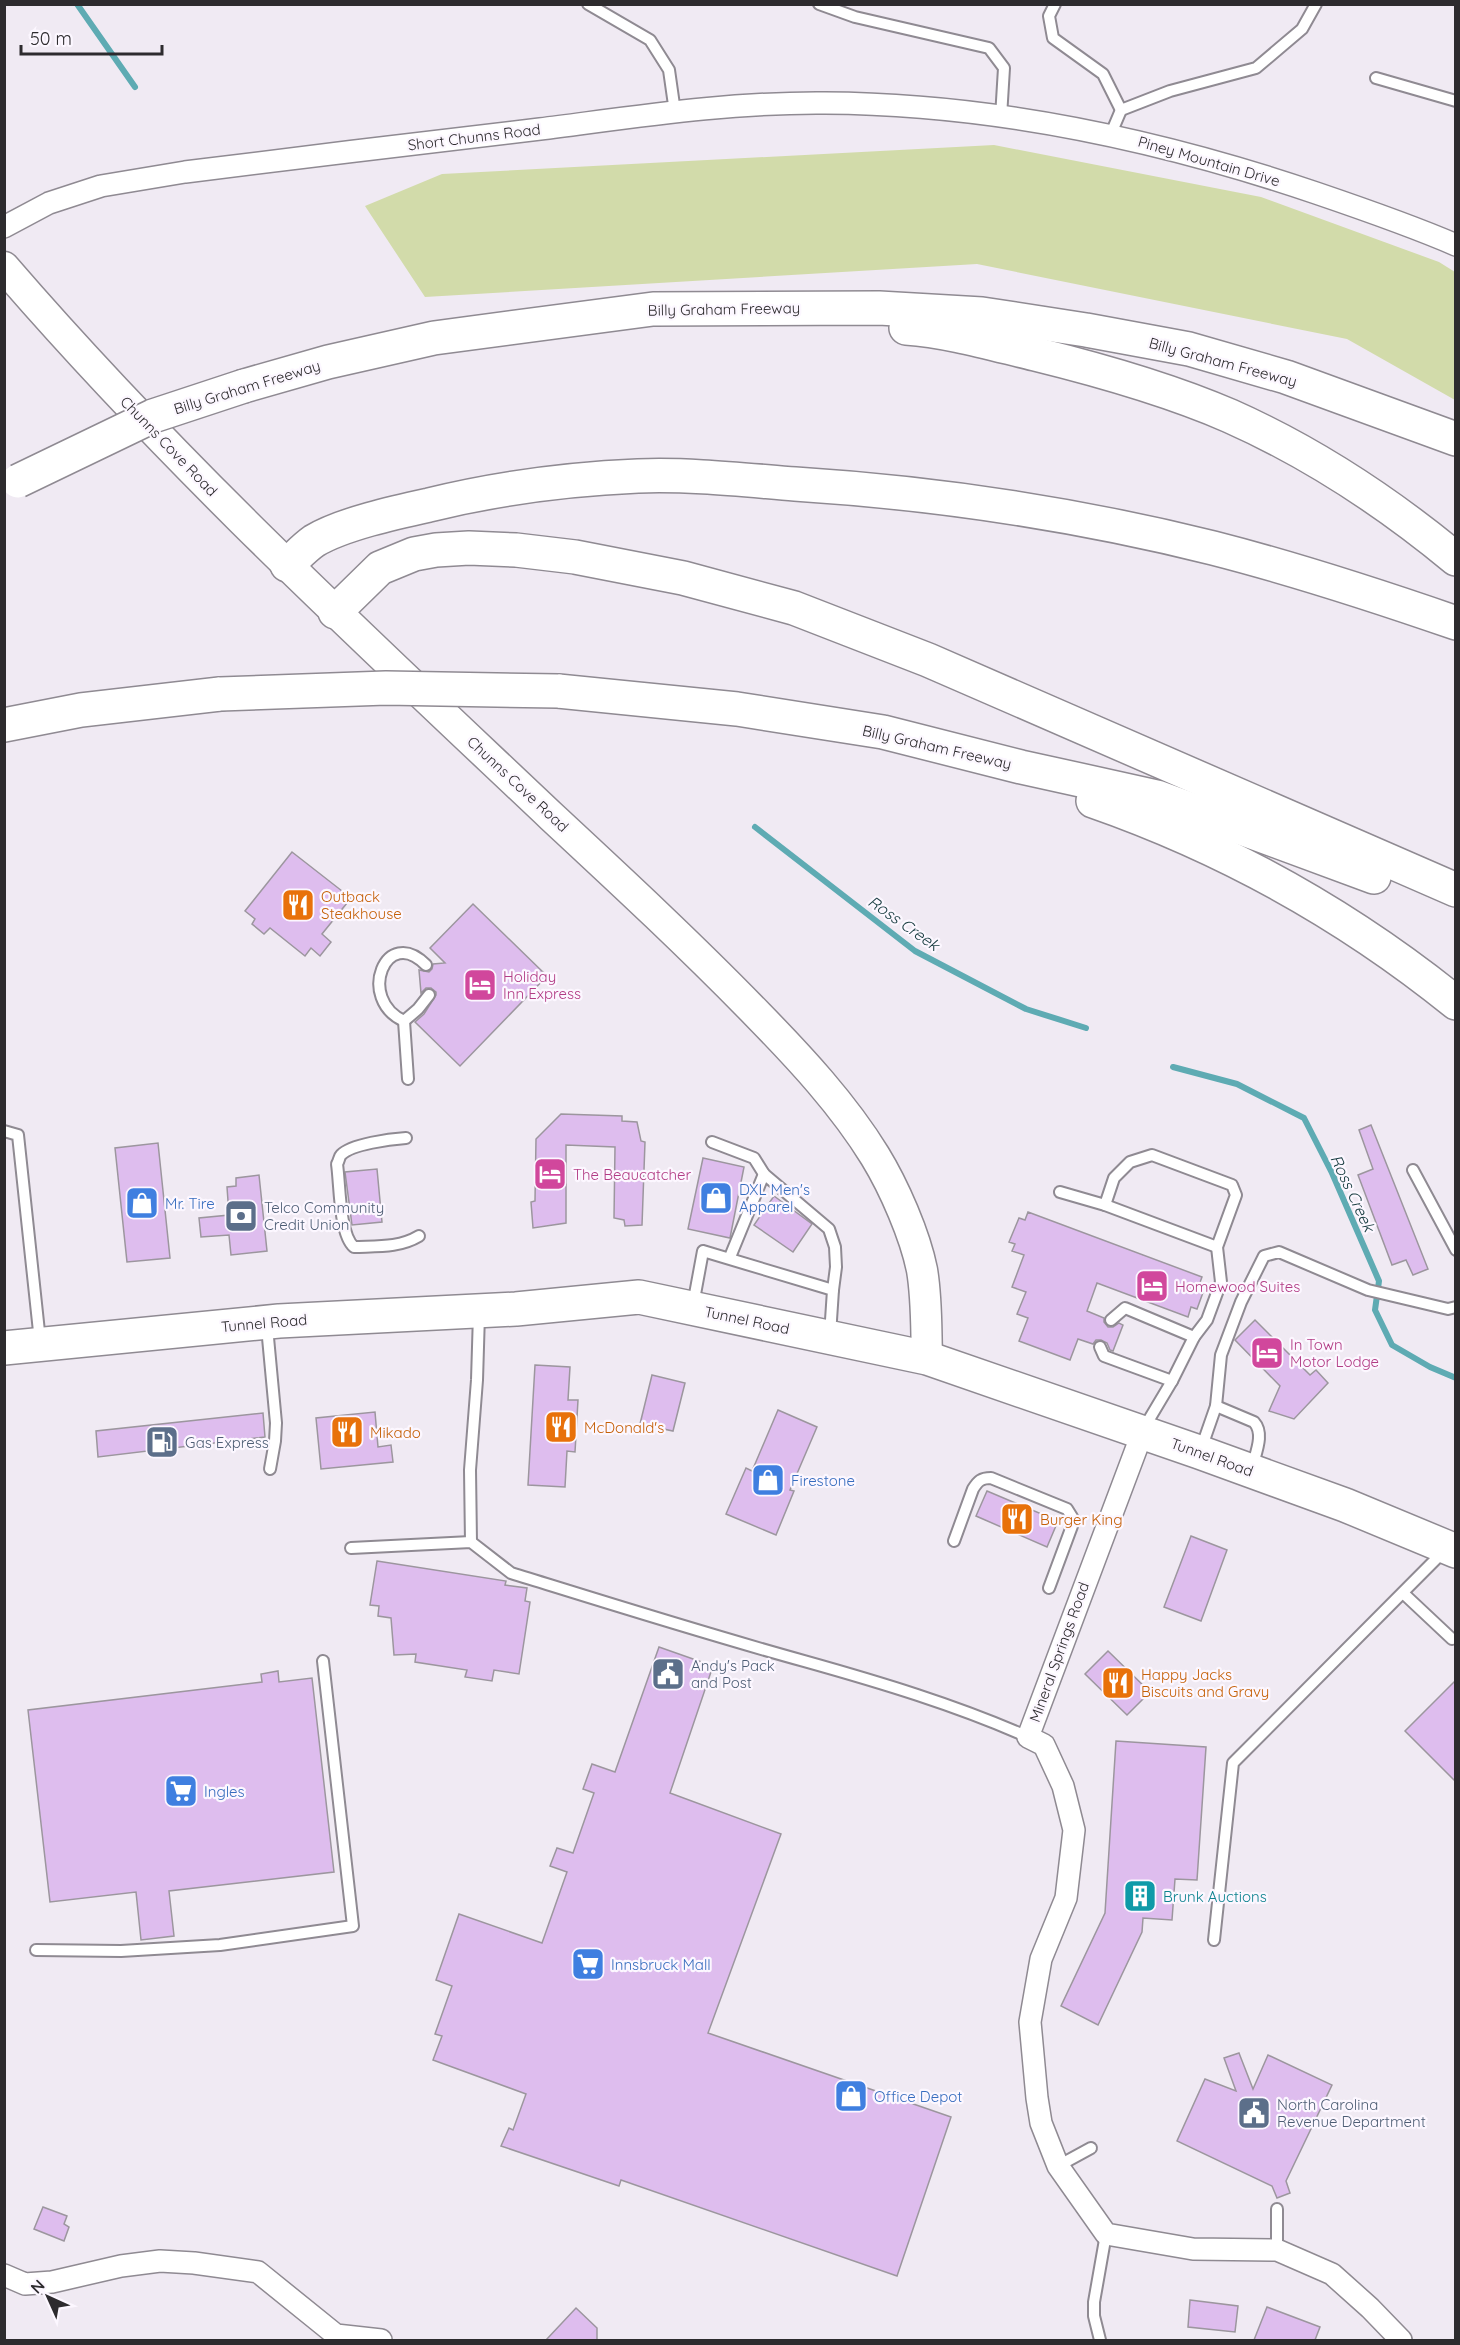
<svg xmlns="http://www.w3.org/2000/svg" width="1460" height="2345" font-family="Quicksand,sans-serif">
  <rect width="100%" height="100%" fill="#f0eaf3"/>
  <polygon fill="#d2dbaa" points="994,145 1261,197 1439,262 1455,272 1455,400 1347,339 977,264 425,297 365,206 442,174"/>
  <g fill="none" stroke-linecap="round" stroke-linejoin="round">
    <g stroke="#5eabb3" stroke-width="6">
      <polyline points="77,4 135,87"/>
      <polyline points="755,827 915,951 1026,1009 1086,1028"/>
      <polyline points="1173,1067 1237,1084 1304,1118 1332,1173 1379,1281 1375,1310 1392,1345 1430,1367 1456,1378"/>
    </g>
  </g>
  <g fill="#debdee" stroke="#9c969e" stroke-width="1.5">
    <polygon points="292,852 351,898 322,934 331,942 320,956 311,948 305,956 270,928 264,934 252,924 255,919 245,911"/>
    <polygon points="473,904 547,976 460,1066 415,1022 424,1014 436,995 436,992 431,988 426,988 421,993 419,970 429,972 432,969 433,964 445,963 430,948"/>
    <polygon points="561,1114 622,1116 622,1121 637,1122 641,1141 645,1142 642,1225 625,1226 624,1220 614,1218 615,1147 566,1145 566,1223 533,1228 531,1202 535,1201 536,1139"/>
    <polygon points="1371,1125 1428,1269 1413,1275 1406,1260 1392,1265 1358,1175 1373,1169 1359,1130"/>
    <polygon points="158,1143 170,1258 127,1262 115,1148"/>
    <polygon points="703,1158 744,1167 730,1238 688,1229"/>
    <polygon points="377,1169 382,1222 352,1225 345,1172"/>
    <polygon points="259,1175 267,1251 231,1255 229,1235 201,1237 199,1218 229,1215 227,1187 236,1186 236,1178"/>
    <polygon points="774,1196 812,1224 793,1252 754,1225"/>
    <polygon points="1028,1212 1202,1277 1199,1285 1205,1287 1197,1309 1191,1307 1188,1317 1097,1283 1087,1311 1104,1318 1104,1322 1108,1327 1113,1327 1119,1323 1123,1325 1113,1351 1110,1350 1107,1343 1101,1340 1096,1340 1093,1344 1078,1339 1070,1360 1019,1341 1028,1318 1017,1314 1026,1292 1012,1287 1024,1255 1012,1251 1015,1244 1009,1242 1019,1218 1025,1220"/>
    <polygon points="1255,1320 1310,1375 1316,1370 1328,1383 1294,1419 1269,1411 1280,1386 1235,1340"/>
    <polygon points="535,1365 570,1367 568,1400 578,1400 575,1452 567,1451 565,1487 528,1485"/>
    <polygon points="652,1375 685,1383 673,1431 640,1424"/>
    <polygon points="778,1410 817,1427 790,1490 794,1491 776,1535 726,1514 746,1468 752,1471"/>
    <polygon points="375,1412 378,1447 391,1445 393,1462 321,1469 316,1418"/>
    <polygon points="263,1413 265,1437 98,1457 96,1431"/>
    <polygon points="987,1491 1058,1521 1047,1547 976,1516"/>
    <polygon points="1191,1536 1227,1550 1201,1621 1164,1607"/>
    <polygon points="377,1561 506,1581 505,1585 527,1588 525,1601 530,1602 519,1674 494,1670 492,1681 465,1677 467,1670 415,1662 416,1654 394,1655 391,1618 378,1616 379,1606 370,1605"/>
    <polygon points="659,1647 713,1666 670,1793 781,1834 708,2033 951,2117 897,2276 621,2180 619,2186 501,2146 509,2128 513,2130 526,2094 433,2060 442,2036 435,2034 452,1986 436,1980 459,1914 542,1943 567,1872 550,1866 557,1848 573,1853 594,1793 583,1789 592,1764 615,1772"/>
    <polygon points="1108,1651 1150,1692 1127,1715 1085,1674"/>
    <polygon points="278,1671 279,1682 312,1678 334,1872 169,1891 174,1936 141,1940 136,1892 50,1902 28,1710 262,1682 261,1674"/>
    <polygon points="1455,1681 1455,1781 1405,1731"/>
    <polygon points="1116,1741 1206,1747 1197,1880 1175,1879 1172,1920 1143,1918 1142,1932 1098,2025 1061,2006 1105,1913"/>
    <polygon points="1239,2053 1253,2089 1268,2055 1332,2085 1286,2181 1290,2193 1277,2198 1272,2186 1177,2141 1205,2079 1236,2091 1224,2058"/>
    <polygon points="43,2207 67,2216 64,2224 69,2227 64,2241 34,2229"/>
    <polygon points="1190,2300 1238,2306 1235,2332 1188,2327"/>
    <polygon points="1267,2307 1320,2327 1315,2340 1254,2340"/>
    <polygon points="576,2308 597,2328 597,2340 546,2340"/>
  </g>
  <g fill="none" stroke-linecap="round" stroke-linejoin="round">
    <g stroke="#8f8a92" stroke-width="14">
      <g id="lane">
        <polyline points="588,4 650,40 669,70 675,112"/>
        <polyline points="819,4 855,17 989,48 1004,68 1001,117"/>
        <polyline points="1055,4 1049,16 1053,38 1103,74 1121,110 1170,91 1256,68 1302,29 1316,4"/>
        <polyline points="1376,78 1456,101"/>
        <polyline points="1110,136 1121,110"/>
        <path d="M426,965C386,924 356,999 404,1021L418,1009L429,995"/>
        <polyline points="404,1021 408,1079"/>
        <polyline points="4,1131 18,1135 40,1341"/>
        <path d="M406,1138C391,1139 351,1144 341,1155C339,1157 339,1161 337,1164C340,1184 339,1234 354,1247C377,1246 399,1248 419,1236"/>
        <polyline points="712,1142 754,1158 764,1174 829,1229 835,1247 836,1267 833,1290"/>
        <polyline points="1413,1170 1456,1250"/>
        <polyline points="1060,1192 1105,1205 1114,1178 1130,1162 1152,1155 1232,1185 1236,1195 1217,1247 1221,1282 1207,1320 1194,1337 1172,1381 1144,1428"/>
        <polyline points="1105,1205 1217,1247"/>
        <polyline points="730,1257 764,1174"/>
        <polyline points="693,1305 703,1251 833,1290 830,1335"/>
        <polyline points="1111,1320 1125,1308 1194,1337"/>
        <polyline points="267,1327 276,1423 275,1441 270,1469"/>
        <polyline points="1100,1347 1104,1356 1172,1381"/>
        <path d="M1216,1406L1254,1422C1265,1434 1255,1454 1252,1468"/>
        <polyline points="1201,1449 1216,1406 1221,1355 1241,1302 1264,1256 1279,1252 1368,1290 1448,1309 1456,1307"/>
        <path d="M954,1541L973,1489C978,1481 981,1478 991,1478L1067,1509L1072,1517V1526L1049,1588"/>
        <polyline points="471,1542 470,1470 477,1380 479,1314"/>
        <path d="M351,1548L471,1542L511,1573C608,1603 706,1634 804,1661C879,1682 956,1705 1028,1737"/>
        <polyline points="1403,1593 1452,1639"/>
        <polyline points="1214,1940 1233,1763 1445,1550"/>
        <polyline points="36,1950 121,1951 220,1945 353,1926 323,1661"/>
        <polyline points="1058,2166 1091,2148"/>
        <polyline points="1277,2209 1277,2250"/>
        <polyline points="1100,2340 1094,2316 1094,2302 1106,2234"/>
      </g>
    </g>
    <g stroke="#8f8a92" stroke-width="24">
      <g id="street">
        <path d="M4,227L49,203L101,186L185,172C303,157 422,143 540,129C635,117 729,102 825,103C993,104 1157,139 1316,193C1363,209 1410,225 1456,245"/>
        <polyline points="1143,1431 1028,1737 1044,1745 1063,1786 1074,1830 1066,1898 1041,1959 1030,2022 1037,2098 1041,2123 1058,2166 1106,2234 1193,2249 1277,2250 1332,2274 1370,2308 1401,2340"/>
        <polyline points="4,2275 25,2284 52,2282 121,2266 160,2261 194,2263 258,2272 336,2335 381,2340"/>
      </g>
    </g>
    <g stroke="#8f8a92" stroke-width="33">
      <path id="secondary" d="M4,267C174,464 364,639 552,817C622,882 692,947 758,1015C800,1058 843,1104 875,1156C894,1187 915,1235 922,1270C927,1299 926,1329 927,1358"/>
    </g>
    <g stroke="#8f8a92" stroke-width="36">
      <polyline id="primary" points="4,1348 279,1321 516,1309 639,1297 927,1358 1199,1452 1345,1505 1456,1551"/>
    </g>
    <g stroke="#8f8a92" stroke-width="36">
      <g id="highway">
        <path d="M906,328C949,331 993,344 1035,354C1100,370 1168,389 1230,416C1311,452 1387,502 1456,559"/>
        <polyline points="244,386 328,362 434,338 653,309 879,308 982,314 1086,330 1189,349 1286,377 1456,439"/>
        <path d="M287,565C296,557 304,548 314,541C342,524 397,512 429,505C498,488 568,479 638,476C690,474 744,480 795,484C935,493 1077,514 1213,548C1295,569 1375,595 1456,623"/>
        <polyline points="335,612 380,568 414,554 436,550 469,548 516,550 575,557 683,578 794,608 928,660 1456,890"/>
        <polyline points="558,691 737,709 883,732 1021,767 1157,797 1374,877"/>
        <polyline points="4,725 81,710 220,694"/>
        <path d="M1093,801C1225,847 1347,915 1456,1003"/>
      </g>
    </g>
    <use href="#lane" stroke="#fff" stroke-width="10"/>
    <use href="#street" stroke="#fff" stroke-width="21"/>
    <use href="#secondary" stroke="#fff" stroke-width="30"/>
    <use href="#primary" stroke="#fff" stroke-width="33"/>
    <use href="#highway" stroke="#fff" stroke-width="33"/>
    <g stroke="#8f8a92" stroke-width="36" stroke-linecap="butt">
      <g id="highway-bridge">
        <polyline points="18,481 153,416 244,386"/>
        <polyline points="220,694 386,688 558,691"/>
      </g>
    </g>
    <use href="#highway-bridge" stroke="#fff" stroke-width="33"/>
  </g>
  <defs>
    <g id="restaurant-square" transform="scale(1.725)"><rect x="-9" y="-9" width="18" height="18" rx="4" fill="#e8710a" stroke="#fcf7ff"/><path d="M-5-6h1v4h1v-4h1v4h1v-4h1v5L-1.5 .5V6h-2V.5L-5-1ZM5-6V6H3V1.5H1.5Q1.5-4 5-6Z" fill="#fff"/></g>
    <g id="hotel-square" transform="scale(1.725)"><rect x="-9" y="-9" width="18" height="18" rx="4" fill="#d1479c" stroke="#fcf7ff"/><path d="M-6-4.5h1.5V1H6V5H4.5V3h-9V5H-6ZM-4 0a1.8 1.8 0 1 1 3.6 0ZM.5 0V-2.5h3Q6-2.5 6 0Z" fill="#fff"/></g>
    <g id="shop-square" transform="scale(1.725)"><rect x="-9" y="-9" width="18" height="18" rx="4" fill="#3f7fe0" stroke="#fcf7ff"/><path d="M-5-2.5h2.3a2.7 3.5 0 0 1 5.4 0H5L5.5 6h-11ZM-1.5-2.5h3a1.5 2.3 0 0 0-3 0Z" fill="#fff"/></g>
    <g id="bank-square" transform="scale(1.725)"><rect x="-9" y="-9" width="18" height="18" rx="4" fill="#5c6f8a" stroke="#fcf7ff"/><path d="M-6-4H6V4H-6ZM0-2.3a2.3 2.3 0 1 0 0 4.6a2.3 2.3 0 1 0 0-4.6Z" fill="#fff"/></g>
    <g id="fuel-square" transform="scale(1.725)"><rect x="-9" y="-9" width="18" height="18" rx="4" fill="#5c6f8a" stroke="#fcf7ff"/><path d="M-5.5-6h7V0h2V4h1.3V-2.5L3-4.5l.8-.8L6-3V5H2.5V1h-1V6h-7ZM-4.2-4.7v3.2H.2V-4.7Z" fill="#fff"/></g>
    <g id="civic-square" transform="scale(1.725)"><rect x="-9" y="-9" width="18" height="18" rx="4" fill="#5c6f8a" stroke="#fcf7ff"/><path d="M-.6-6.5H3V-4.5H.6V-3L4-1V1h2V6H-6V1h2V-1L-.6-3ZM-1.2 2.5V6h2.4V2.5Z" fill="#fff"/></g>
    <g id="supermarket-square" transform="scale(1.725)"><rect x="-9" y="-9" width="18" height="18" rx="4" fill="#3f7fe0" stroke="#fcf7ff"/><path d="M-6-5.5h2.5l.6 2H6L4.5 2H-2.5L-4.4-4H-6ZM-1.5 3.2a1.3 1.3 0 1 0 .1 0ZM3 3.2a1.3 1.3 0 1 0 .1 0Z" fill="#fff"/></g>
    <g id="building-square" transform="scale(1.725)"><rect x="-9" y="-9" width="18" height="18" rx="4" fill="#0f9aa8" stroke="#fcf7ff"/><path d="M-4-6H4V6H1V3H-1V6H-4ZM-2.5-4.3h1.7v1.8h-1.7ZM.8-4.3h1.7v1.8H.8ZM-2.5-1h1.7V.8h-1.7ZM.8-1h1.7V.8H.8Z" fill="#fff"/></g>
  </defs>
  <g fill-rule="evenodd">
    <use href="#restaurant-square" x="298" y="905"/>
    <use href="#hotel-square" x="480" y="985"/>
    <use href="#hotel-square" x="550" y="1174"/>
    <use href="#shop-square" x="716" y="1198"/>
    <use href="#shop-square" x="142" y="1203"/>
    <use href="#bank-square" x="241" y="1216"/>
    <use href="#hotel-square" x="1152" y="1286"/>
    <use href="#hotel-square" x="1267" y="1353"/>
    <use href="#restaurant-square" x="561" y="1427"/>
    <use href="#restaurant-square" x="347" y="1432"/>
    <use href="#fuel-square" x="162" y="1442"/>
    <use href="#shop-square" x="768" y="1480"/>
    <use href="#restaurant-square" x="1017" y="1519"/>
    <use href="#civic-square" x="668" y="1674"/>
    <use href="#restaurant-square" x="1118" y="1683"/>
    <use href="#supermarket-square" x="181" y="1791"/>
    <use href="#building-square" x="1140" y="1896"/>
    <use href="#supermarket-square" x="588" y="1964"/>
    <use href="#shop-square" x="851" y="2096"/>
    <use href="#civic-square" x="1254" y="2113"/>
  </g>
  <g text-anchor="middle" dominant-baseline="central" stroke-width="4.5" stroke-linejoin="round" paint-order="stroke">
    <g font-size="15" fill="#2d2b2e" stroke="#fcf7ff">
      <text transform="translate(474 137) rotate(-7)">Short Chunns Road</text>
      <text transform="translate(1209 161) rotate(16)">Piney Mountain Drive</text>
      <text transform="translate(724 309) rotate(-1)">Billy Graham Freeway</text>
      <text transform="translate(1223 362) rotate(15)">Billy Graham Freeway</text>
      <text transform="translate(247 387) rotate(-17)">Billy Graham Freeway</text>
      <text transform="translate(169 446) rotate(46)">Chunns Cove Road</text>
      <text transform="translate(937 747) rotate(13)">Billy Graham Freeway</text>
      <text transform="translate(518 784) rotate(43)">Chunns Cove Road</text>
      <text transform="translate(747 1320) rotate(12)">Tunnel Road</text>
      <text transform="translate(264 1323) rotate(-5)">Tunnel Road</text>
      <text transform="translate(1212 1457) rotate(20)">Tunnel Road</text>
      <text transform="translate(1059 1652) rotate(-70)">Mineral Springs Road</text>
    </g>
    <g font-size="15" fill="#c56008" stroke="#fcf7ff" text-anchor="start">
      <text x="321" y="896">Outback<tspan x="321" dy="17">Steakhouse</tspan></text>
      <text x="584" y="1427">McDonald's</text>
      <text x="370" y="1432">Mikado</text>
      <text x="1040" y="1519">Burger King</text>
      <text x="1141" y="1674">Happy Jacks<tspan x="1141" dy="17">Biscuits and Gravy</tspan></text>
    </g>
    <g font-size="15" fill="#b23c85" stroke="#fcf7ff" text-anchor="start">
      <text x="503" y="976">Holiday<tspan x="503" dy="17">Inn Express</tspan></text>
      <text x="573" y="1174">The Beaucatcher</text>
      <text x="1175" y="1286">Homewood Suites</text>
      <text x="1290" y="1344">In Town<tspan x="1290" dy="17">Motor Lodge</tspan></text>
    </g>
    <g font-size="15" fill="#366cbe" stroke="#fcf7ff" text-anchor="start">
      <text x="739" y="1189">DXL Men's<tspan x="739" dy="17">Apparel</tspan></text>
      <text x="165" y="1203">Mr. Tire</text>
      <text x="791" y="1480">Firestone</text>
      <text x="204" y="1791">Ingles</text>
      <text x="611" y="1964">Innsbruck Mall</text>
      <text x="874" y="2096">Office Depot</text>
    </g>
    <g font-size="15" fill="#4e5e75" stroke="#fcf7ff" text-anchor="start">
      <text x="264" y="1207">Telco Community<tspan x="264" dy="17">Credit Union</tspan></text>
      <text x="185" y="1442">Gas Express</text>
      <text x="691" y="1665">Andy's Pack<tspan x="691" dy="17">and Post</tspan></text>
      <text x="1277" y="2104">North Carolina<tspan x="1277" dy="17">Revenue Department</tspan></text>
    </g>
    <g font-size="15" fill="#0d838f" stroke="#fcf7ff" text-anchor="start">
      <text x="1163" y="1896">Brunk Auctions</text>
    </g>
    <g font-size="16" font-style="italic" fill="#153a3e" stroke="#fcf7ff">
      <text transform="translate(904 923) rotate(35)">Ross Creek</text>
      <text transform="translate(1353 1193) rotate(65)">Ross Creek</text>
    </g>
  </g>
  <rect width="1460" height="2345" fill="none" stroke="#2d2b2e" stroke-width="12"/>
  <g transform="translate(48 2297) rotate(315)" stroke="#fcf7ff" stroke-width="4.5" paint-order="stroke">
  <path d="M0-4.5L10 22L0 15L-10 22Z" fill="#2d2b2e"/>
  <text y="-9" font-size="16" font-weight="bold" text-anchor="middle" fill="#2d2b2e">N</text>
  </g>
  <path d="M21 45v9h141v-9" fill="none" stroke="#2d2b2e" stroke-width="3"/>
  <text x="30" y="45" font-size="18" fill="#2d2b2e" stroke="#fcf7ff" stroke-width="4.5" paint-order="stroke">50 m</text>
</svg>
